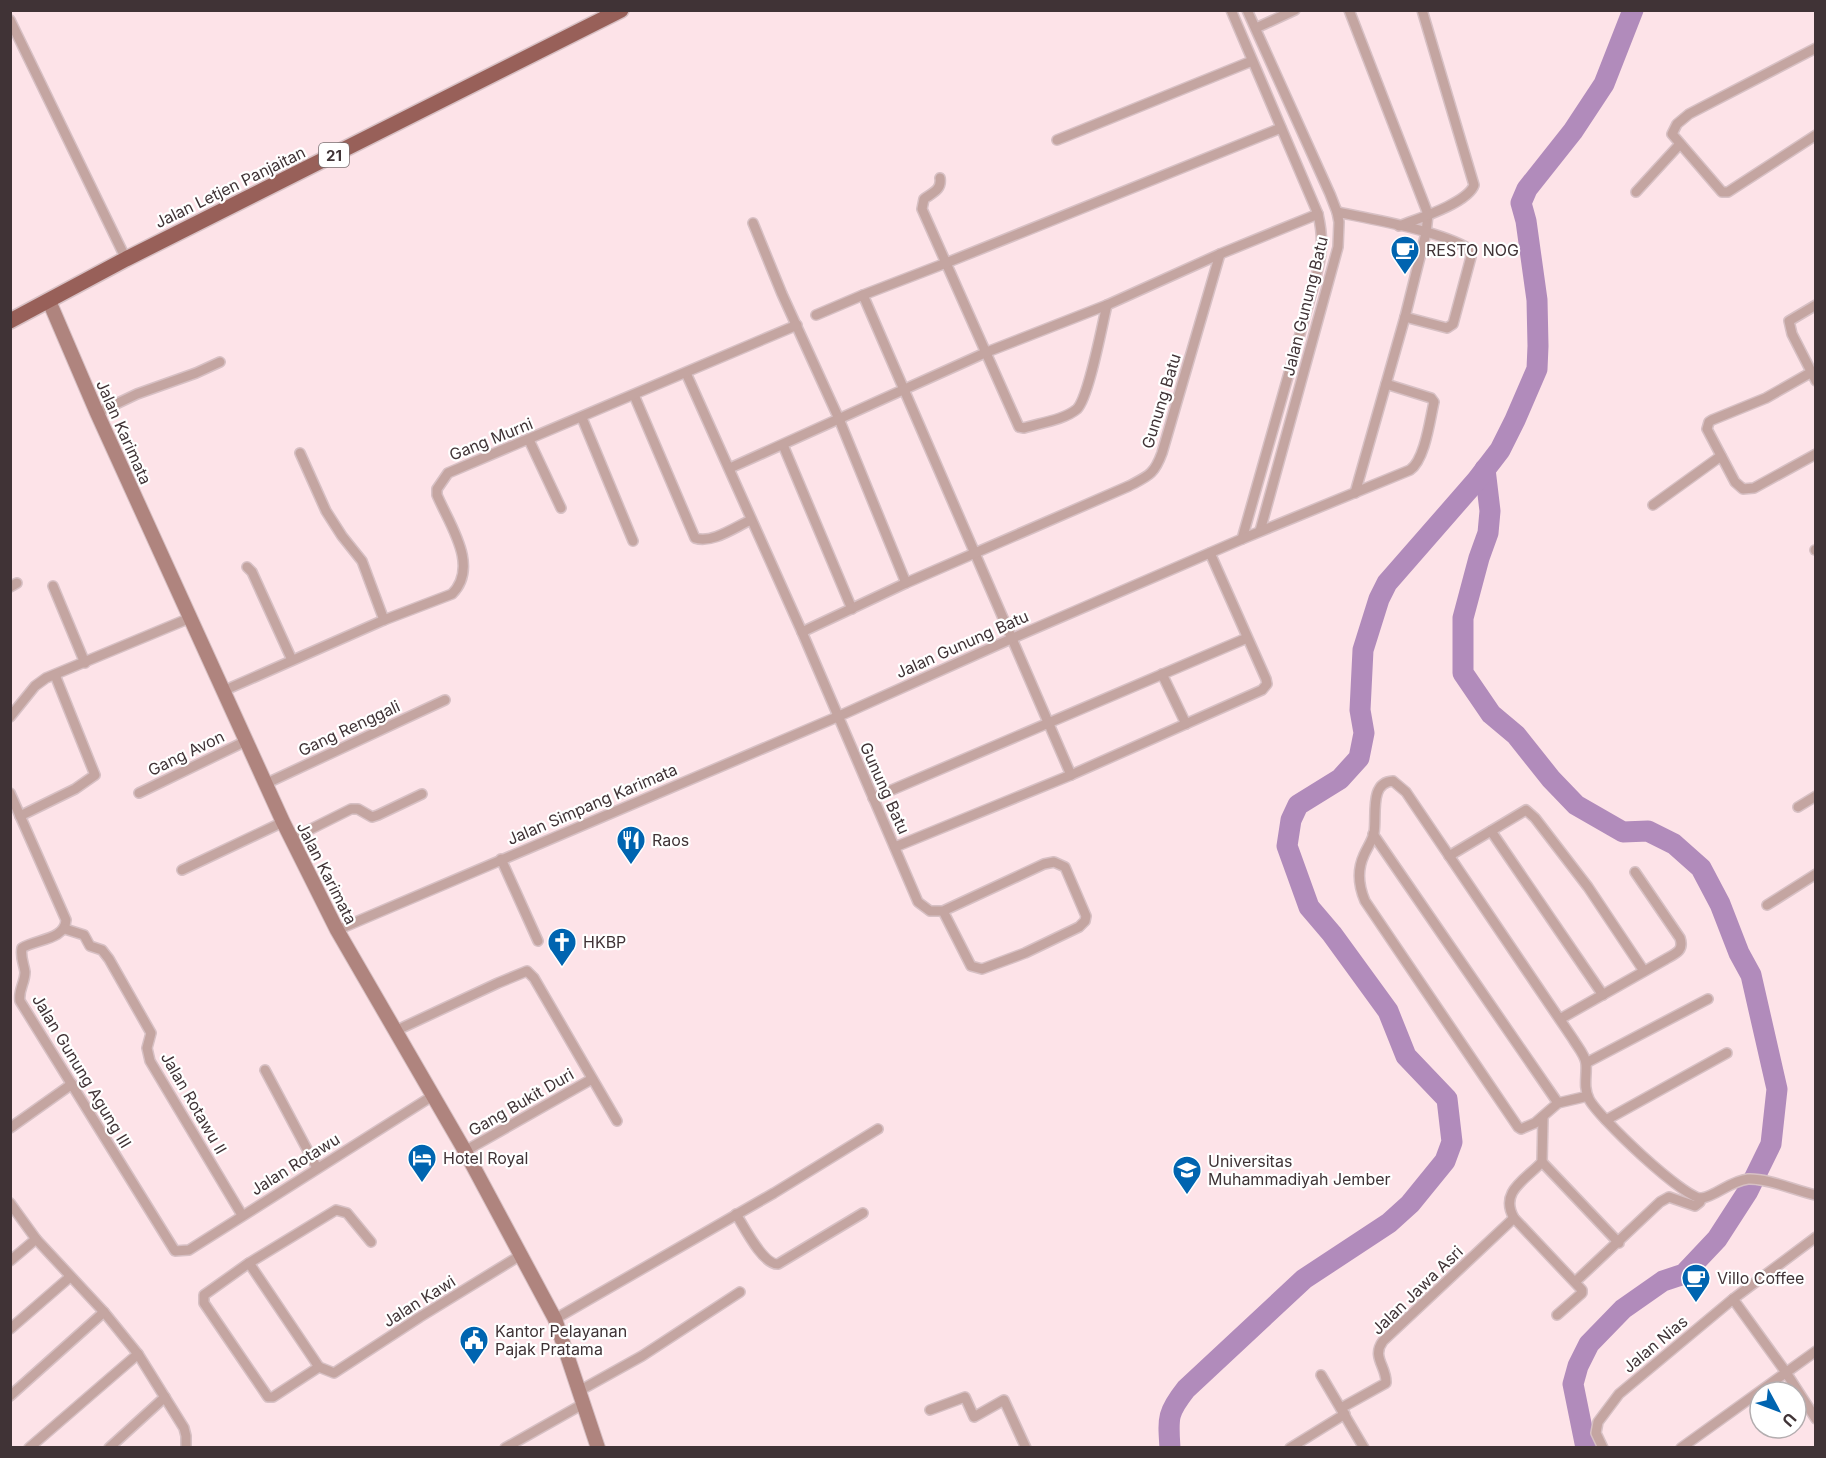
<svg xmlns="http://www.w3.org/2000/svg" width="1826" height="1458" font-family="Inter,sans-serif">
  <rect width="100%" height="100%" fill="#fde3e8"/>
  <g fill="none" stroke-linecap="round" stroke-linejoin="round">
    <g stroke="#b18bbb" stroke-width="21">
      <polyline points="1485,469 1490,511 1488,533 1479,558 1463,618 1463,673 1491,714 1516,735 1551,779 1576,805 1623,832 1648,831 1674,844 1701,868 1720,904 1739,953 1751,975 1777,1089 1771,1144 1748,1191 1717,1239 1684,1274 1663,1281 1623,1309 1589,1344 1578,1366 1573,1384 1586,1448"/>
      <path d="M1170,1448C1168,1418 1167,1413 1186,1389L1304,1279L1389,1223L1410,1204L1445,1161L1452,1142L1447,1099L1406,1056L1388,1011L1332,934L1309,907L1287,846L1291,820L1298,805L1340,779L1359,758L1364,733L1360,710L1363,650L1379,599L1387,583L1477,480L1500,450L1515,420L1537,369L1538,346L1537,300L1526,221L1521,203L1527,189L1573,131L1604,84L1633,10"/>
    </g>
    <g stroke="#d7c0c4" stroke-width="12">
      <g id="minor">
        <path d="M1231,10L1318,214C1325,245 1321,259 1313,288L1242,539"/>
        <polyline points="1247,10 1330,194 1337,212 1339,222 1338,247 1260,531"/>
        <polyline points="1349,10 1428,214 1426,233 1405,317 1355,493"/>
        <polyline points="10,20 126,259"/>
        <polyline points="1256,28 1295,10"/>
        <polyline points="1816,48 1689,114 1677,124 1672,134 1722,192 1728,192 1816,135"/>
        <polyline points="1057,140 1252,61"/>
        <path d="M940,178C942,190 932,193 924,199L922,209L1019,427L1024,428C1040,423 1064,420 1077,409C1089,397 1102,325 1107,305"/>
        <polyline points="1636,192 1680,144"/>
        <path d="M1337,212C1371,219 1441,231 1469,249L1471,257L1453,324L1447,328L1405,317"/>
        <polyline points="753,223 782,294 839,419 906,583"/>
        <path d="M1399,226C1417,219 1468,203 1474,185L1422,10"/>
        <polyline points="863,295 1071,775"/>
        <polyline points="1816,305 1789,321 1792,334 1816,381"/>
        <polyline points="816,315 863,295 946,263 1281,128"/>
        <polyline points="686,373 802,632 918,902 930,911 943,911 1044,864 1054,862 1065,867 1086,916 1085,921 1079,927 1025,953 982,969 971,966 943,911"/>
        <polyline points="1810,373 1766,398 1712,420 1709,422 1707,429 1735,482 1743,489 1754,488 1816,454"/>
        <path d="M634,395L695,538C712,544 735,527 751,520"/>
        <polyline points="97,413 137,394 196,373 220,362"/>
        <polyline points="582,418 633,541"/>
        <polyline points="529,440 561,508"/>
        <polyline points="783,445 852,609"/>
        <polyline points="300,453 326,511 342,536 362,561 384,620"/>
        <polyline points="730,468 987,352 1107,305 1220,254 1318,214"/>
        <polyline points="1653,505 1721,456"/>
        <polyline points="1815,550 1816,550"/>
        <polyline points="247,567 252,572 292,660"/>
        <polyline points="53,586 85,663"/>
        <polyline points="10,587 17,583"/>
        <path d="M802,632L906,583L1129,486C1148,476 1154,475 1162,453L1220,254"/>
        <polyline points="1162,674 1186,724"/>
        <path d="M223,691L384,620L452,594C480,566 449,524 437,495V489L448,473L797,325"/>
        <polyline points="10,717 35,686 46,678 190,618"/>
        <polyline points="265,784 445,700"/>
        <path d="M10,793L66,920C65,940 36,939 22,948C20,957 24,964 25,972C25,983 18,990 20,1001L175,1251L189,1250L434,1095"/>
        <polyline points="139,793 246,741"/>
        <polyline points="873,798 1247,638"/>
        <polyline points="1798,807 1816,796"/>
        <polyline points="20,816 75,789 95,775 55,675"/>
        <polyline points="1491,831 1603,995"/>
        <polyline points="1373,834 1558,1103"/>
        <polyline points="291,839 351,809 358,809 372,817 378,815 422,794"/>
        <polyline points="895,847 1071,775 1262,690 1267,684 1266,679 1210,553"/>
        <polyline points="1449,856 1526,810 1535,818 1588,887 1644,971"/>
        <polyline points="501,859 538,941"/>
        <polyline points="182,870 283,822"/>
        <polyline points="1767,905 1816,874"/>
        <polyline points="65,929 84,935 90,946 102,950 109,959 151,1033 147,1048 150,1061 242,1215"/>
        <path d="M337,930L837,717L1013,638L1242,539L1410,470C1425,460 1430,419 1434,402L1431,398L1386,384"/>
        <path d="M1560,1019L1666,959C1677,953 1684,950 1680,938L1635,872"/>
        <polyline points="395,1031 498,983 527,971 534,978 617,1121"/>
        <polyline points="1586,1063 1708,999"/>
        <polyline points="265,1070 317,1168"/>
        <path d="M1588,1096L1558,1103L1535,1123L1521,1129L1518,1127L1365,901C1359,887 1357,870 1364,855C1367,848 1372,841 1374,833C1377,816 1369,782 1393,781L1406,792L1573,1039C1577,1046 1585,1055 1586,1063C1587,1077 1583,1086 1589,1099C1597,1116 1685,1200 1702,1198C1716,1196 1730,1181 1748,1179C1768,1178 1796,1191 1816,1195"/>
        <polyline points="1606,1120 1727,1053"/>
        <polyline points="10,1128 72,1084"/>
        <polyline points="465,1151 592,1079"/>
        <polyline points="1542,1162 1543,1117"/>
        <polyline points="10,1203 36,1239 104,1312 138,1354 184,1428 186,1436 186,1448"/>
        <path d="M736,1214C744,1227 763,1265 778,1264L863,1213"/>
        <polyline points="10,1261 36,1239"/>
        <polyline points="249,1263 319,1367 334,1373 420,1317 521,1255"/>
        <polyline points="1575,1282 1660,1202 1669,1197 1695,1206 1700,1202 1701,1198"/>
        <polyline points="1733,1299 1785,1371 1816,1419"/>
        <path d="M1557,1315L1582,1293V1290L1514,1218C1499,1192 1525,1180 1542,1162L1619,1243"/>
        <polyline points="555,1319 774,1193 878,1129"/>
        <polyline points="10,1329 70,1277"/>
        <polyline points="319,1367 273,1397 268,1397 204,1303 204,1295 249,1263 336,1210 347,1213 371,1242"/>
        <polyline points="1321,1375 1364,1448"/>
        <polyline points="579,1391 642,1356 740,1292"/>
        <polyline points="10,1396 104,1312"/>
        <path d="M1341,1408L1386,1383C1387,1367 1371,1357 1383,1341L1514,1218"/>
        <polyline points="930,1410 965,1397 974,1417 1004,1400 1026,1448"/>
        <polyline points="29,1448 138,1354"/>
        <polyline points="109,1448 165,1397"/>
        <polyline points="505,1448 583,1404"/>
        <polyline points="1290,1448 1345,1414"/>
        <polyline points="1603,1448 1596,1433 1598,1422 1619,1394 1733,1299 1816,1237"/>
        <polyline points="1681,1448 1816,1351"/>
      </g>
    </g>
    <g stroke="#d7c0c4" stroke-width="16">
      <polyline id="secondary" points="49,301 97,413 283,822 337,930 465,1151 555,1319 598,1448"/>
    </g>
    <g stroke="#d7c0c4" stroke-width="18">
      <polyline id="trunk" points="10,321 126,259 621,10"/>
    </g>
    <use href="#minor" stroke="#c4a5a1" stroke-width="9"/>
    <use href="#secondary" stroke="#af847e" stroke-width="14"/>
    <use href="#trunk" stroke="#986059" stroke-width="15"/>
  </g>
  <defs>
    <g id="cafe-pin" transform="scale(1.5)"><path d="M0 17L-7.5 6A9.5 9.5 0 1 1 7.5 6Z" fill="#0064b0" stroke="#fff"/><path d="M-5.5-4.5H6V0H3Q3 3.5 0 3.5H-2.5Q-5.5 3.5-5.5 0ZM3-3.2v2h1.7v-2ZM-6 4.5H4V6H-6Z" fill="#fff"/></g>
    <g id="restaurant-pin" transform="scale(1.5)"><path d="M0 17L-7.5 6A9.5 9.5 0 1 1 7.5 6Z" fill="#0064b0" stroke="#fff"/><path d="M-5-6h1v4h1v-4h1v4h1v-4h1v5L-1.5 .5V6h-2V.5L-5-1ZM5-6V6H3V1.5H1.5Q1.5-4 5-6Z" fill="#fff"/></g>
    <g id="church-pin" transform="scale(1.5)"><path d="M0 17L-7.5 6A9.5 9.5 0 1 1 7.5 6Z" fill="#0064b0" stroke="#fff"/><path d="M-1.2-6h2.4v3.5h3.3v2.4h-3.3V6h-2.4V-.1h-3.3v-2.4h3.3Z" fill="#fff"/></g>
    <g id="hotel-pin" transform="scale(1.5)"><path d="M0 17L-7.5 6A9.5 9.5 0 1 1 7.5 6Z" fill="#0064b0" stroke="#fff"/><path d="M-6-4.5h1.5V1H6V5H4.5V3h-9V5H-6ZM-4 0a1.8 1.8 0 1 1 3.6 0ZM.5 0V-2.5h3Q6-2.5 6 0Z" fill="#fff"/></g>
    <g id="university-pin" transform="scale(1.5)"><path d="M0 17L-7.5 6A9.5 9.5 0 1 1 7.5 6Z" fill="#0064b0" stroke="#fff"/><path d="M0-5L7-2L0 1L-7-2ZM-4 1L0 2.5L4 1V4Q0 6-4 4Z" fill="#fff"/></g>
    <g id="civic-pin" transform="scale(1.5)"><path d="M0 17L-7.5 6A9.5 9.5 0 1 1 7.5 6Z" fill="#0064b0" stroke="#fff"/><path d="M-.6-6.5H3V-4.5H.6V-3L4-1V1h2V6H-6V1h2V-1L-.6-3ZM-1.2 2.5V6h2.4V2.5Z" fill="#fff"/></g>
  </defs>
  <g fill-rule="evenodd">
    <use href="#cafe-pin" x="1405" y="250"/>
    <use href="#restaurant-pin" x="631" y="840"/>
    <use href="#church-pin" x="562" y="942"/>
    <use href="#hotel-pin" x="422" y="1158"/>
    <use href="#university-pin" x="1187" y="1170"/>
    <use href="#cafe-pin" x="1696" y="1278"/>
    <use href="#civic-pin" x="474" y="1340"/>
  </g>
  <g text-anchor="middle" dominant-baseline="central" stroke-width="4.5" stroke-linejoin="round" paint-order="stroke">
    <rect fill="#fff" stroke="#797072" stroke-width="1.5" x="319" y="143" width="30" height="24" rx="4.5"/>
    <g font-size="15" font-weight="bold" fill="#403336">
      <text x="334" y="155">21</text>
    </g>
    <g font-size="16" fill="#403336" stroke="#fff">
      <text transform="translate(230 187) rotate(-26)">Jalan Letjen Panjaitan</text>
      <text transform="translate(1305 306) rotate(-76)">Jalan Gunung Batu</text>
      <text transform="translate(1161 401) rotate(-73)">Gunung Batu</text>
      <text transform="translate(124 432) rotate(66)">Jalan Karimata</text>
      <text transform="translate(491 439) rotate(-22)">Gang Murni</text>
      <text transform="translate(962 644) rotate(-24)">Jalan Gunung Batu</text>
      <text transform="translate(349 728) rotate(-25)">Gang Renggali</text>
      <text transform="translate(186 753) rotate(-26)">Gang Avon</text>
      <text transform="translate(885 788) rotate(66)">Gunung Batu</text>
      <text transform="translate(592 804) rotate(-23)">Jalan Simpang Karimata</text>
      <text transform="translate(327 873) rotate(63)">Jalan Karimata</text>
      <text transform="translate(82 1071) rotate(59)">Jalan Gunung Agung III</text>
      <text transform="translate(521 1102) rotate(-30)">Gang Bukit Duri</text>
      <text transform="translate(194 1103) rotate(60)">Jalan Rotawu II</text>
      <text transform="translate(295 1164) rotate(-32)">Jalan Rotawu</text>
      <text transform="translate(1417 1290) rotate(-44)">Jalan Jawa Asri</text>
      <text transform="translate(419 1301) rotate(-32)">Jalan Kawi</text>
      <text transform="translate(1655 1344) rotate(-40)">Jalan Nias</text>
    </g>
    <g font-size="16" fill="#403336" stroke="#fff" text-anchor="start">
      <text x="1426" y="250">RESTO NOG</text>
      <text x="652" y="840">Raos</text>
      <text x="583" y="942">HKBP</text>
      <text x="443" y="1158">Hotel Royal</text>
      <text x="1208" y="1161">Universitas<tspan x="1208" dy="18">Muhammadiyah Jember</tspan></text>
      <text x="1717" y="1278">Villo Coffee</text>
      <text x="495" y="1331">Kantor Pelayanan<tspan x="495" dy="18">Pajak Pratama</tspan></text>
    </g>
  </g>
  <rect width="1826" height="1458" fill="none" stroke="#403336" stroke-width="24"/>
  <g transform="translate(1778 1410) rotate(131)"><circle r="28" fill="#ffffff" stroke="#b3adaf" stroke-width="1.5"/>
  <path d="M0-4.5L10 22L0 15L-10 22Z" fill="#0064b0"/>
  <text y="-9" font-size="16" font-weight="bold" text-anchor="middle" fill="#403336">U</text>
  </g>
</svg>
